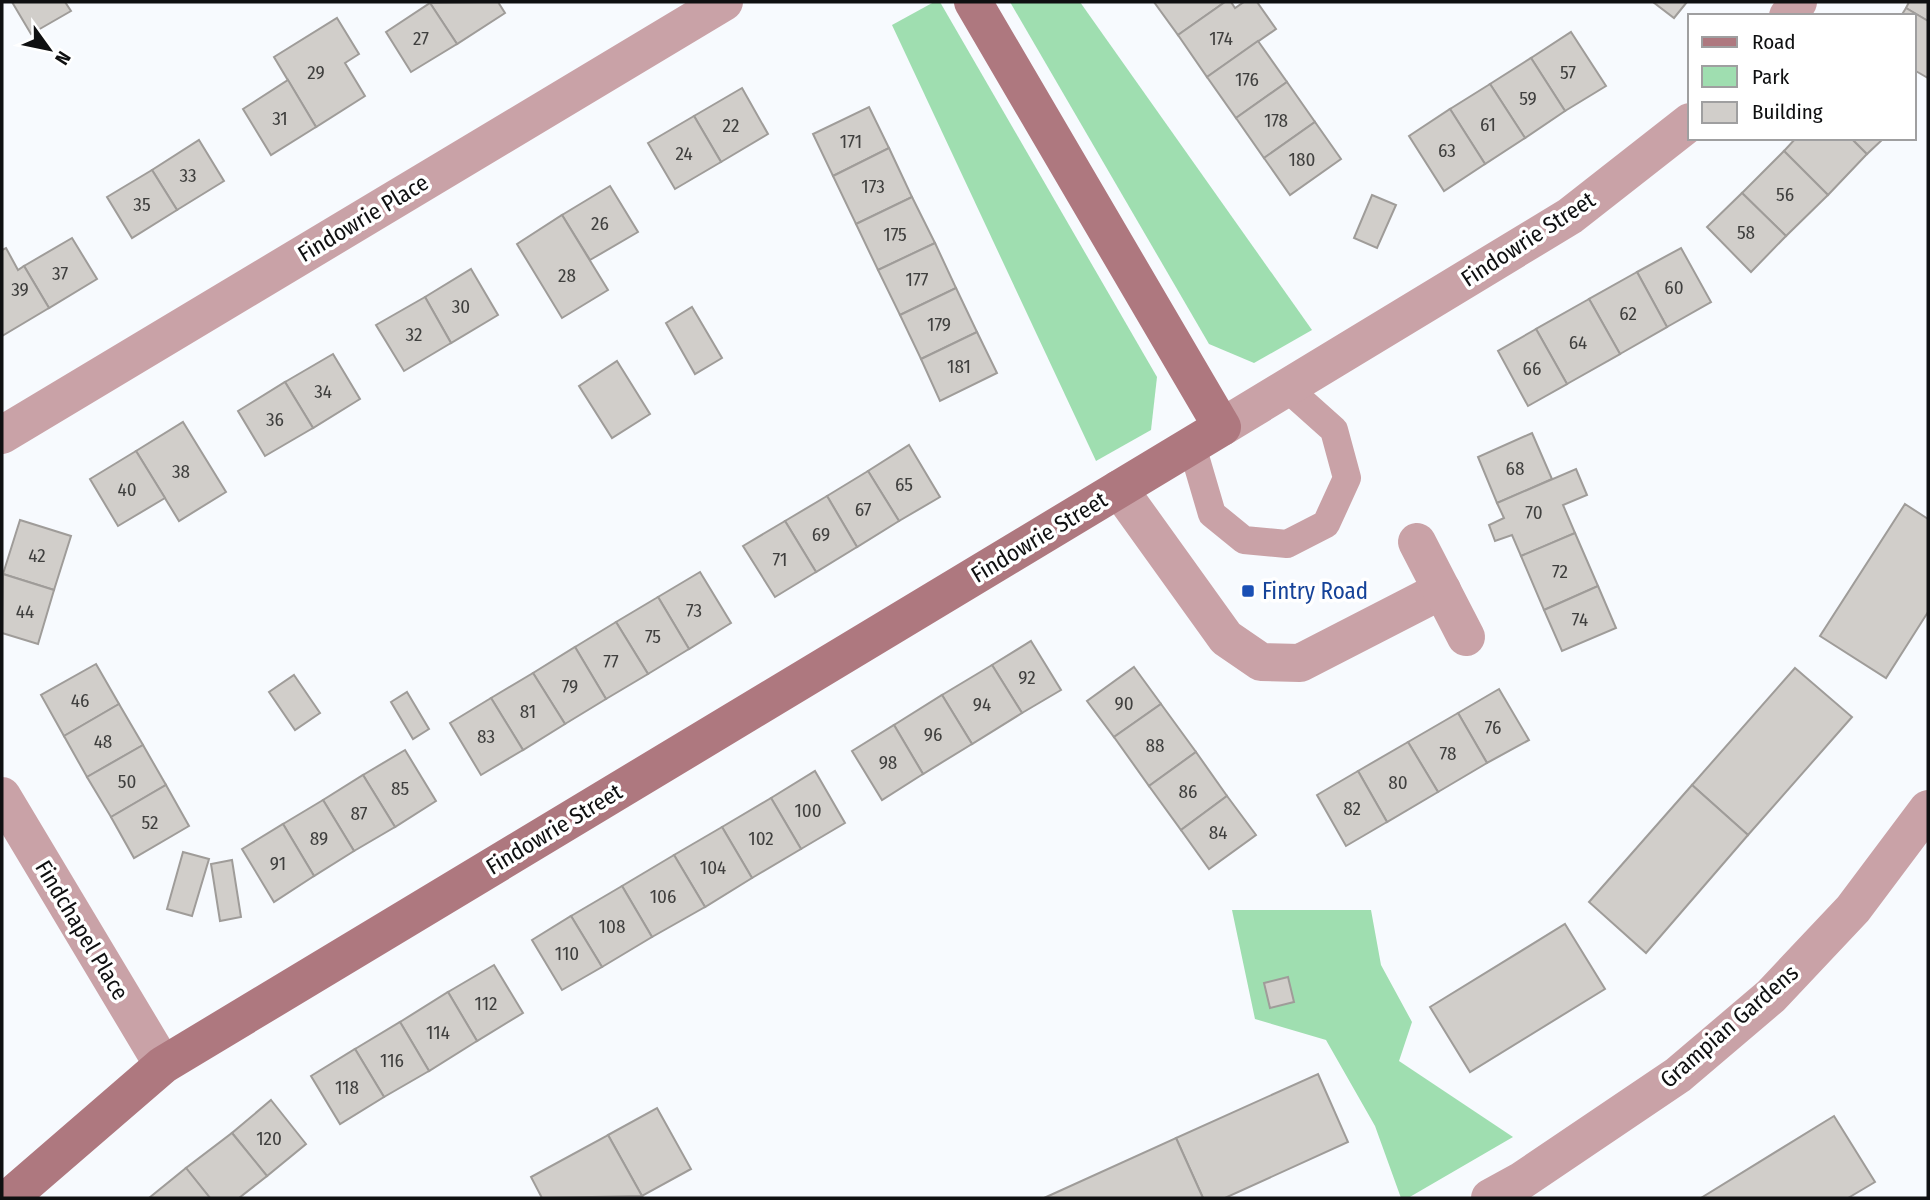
<svg xmlns="http://www.w3.org/2000/svg" width="1930" height="1200" font-family="'Fira Sans Condensed',sans-serif">
  <rect width="100%" height="100%" fill="#f7fafe"/>
  <g fill="#9fdeb0">
    <polygon points="934,2 940,2 1157,377 1151,430 1096,461 892,25"/>
    <polygon points="1010,2 1080,2 1312,330 1254,363 1209,344"/>
    <polygon points="1232,910 1371,910 1381,965 1412,1022 1399,1061 1513,1137 1408,1198 1401,1198 1375,1126 1326,1040 1255,1019"/>
  </g>
  <g fill="#d1ceca" stroke="#9f9c99" stroke-width="2">
    <polygon points="12,2 65,2 71,11 31,34"/>
    <polygon points="498,2 505,13 457,44 430,3"/>
    <polygon points="1154,2 1225,2 1178,35"/>
    <polygon points="1225,2 1231,2 1235,8 1244,2 1257,2 1276,29 1207,77 1178,35"/>
    <polygon points="1653,2 1687,2 1674,18"/>
    <polygon points="1909,2 1928,2 1928,21 1906,8"/>
    <polygon points="430,3 457,44 411,72 386,32"/>
    <polygon points="1906,8 1928,21 1928,78 1914,70 1914,16 1901,16"/>
    <polygon points="337,18 359,54 345,63 365,96 316,127 274,57"/>
    <polygon points="1571,32 1606,86 1565,111 1531,58"/>
    <polygon points="1258,41 1287,82 1236,118 1207,77"/>
    <polygon points="1531,58 1565,111 1525,138 1490,84"/>
    <polygon points="288,80 316,127 271,155 243,109"/>
    <polygon points="1287,82 1315,122 1264,158 1236,118"/>
    <polygon points="1490,84 1525,138 1485,164 1450,109"/>
    <polygon points="742,88 768,134 721,162 694,116"/>
    <polygon points="869,107 889,148 833,176 813,134"/>
    <polygon points="1450,109 1485,164 1444,191 1409,136"/>
    <polygon points="694,116 721,162 675,189 648,143"/>
    <polygon points="1315,122 1341,159 1290,195 1264,158"/>
    <polygon points="1796,138 1851,138 1867,154 1828,195 1784,151"/>
    <polygon points="1851,138 1884,138 1867,154"/>
    <polygon points="199,140 224,181 177,210 152,170"/>
    <polygon points="889,148 912,197 856,224 833,176"/>
    <polygon points="1784,151 1828,195 1786,236 1742,193"/>
    <polygon points="152,170 177,210 132,238 107,197"/>
    <polygon points="610,186 638,232 590,260 562,215"/>
    <polygon points="1742,193 1786,236 1751,272 1707,227"/>
    <polygon points="1372,195 1396,205 1377,248 1354,238"/>
    <polygon points="912,197 935,243 878,270 856,224"/>
    <polygon points="562,215 608,290 562,318 517,244"/>
    <polygon points="72,238 97,279 49,308 24,266"/>
    <polygon points="935,243 956,288 900,315 878,270"/>
    <polygon points="6,248 18,270 24,266 49,308 2,336 2,250"/>
    <polygon points="1681,248 1711,302 1667,327 1637,272"/>
    <polygon points="471,269 498,315 451,343 425,297"/>
    <polygon points="1637,272 1667,327 1620,354 1589,299"/>
    <polygon points="956,288 977,332 921,359 900,315"/>
    <polygon points="425,297 451,343 404,371 376,325"/>
    <polygon points="1589,299 1620,354 1567,384 1536,329"/>
    <polygon points="692,307 722,358 695,374 666,323"/>
    <polygon points="1536,329 1567,384 1528,406 1498,351"/>
    <polygon points="977,332 997,373 940,401 921,359"/>
    <polygon points="333,354 360,399 313,428 285,382"/>
    <polygon points="617,361 650,414 612,438 579,386"/>
    <polygon points="285,382 313,428 265,456 238,411"/>
    <polygon points="183,422 226,492 179,521 136,451"/>
    <polygon points="1532,433 1552,479 1497,503 1478,457"/>
    <polygon points="909,445 940,497 899,521 868,471"/>
    <polygon points="136,451 165,498 118,526 90,479"/>
    <polygon points="1576,469 1587,495 1563,505 1575,533 1521,556 1512,535 1495,541 1489,525 1504,518 1497,503"/>
    <polygon points="868,471 899,521 857,547 827,496"/>
    <polygon points="827,496 857,547 816,572 785,521"/>
    <polygon points="1905,504 1928,519 1928,612 1886,678 1820,636"/>
    <polygon points="20,520 71,536 54,590 3,574"/>
    <polygon points="785,521 816,572 775,597 743,546"/>
    <polygon points="1575,533 1598,586 1544,610 1521,556"/>
    <polygon points="700,572 731,623 689,649 658,597"/>
    <polygon points="3,574 54,590 38,644 2,633"/>
    <polygon points="1598,586 1616,628 1562,651 1544,610"/>
    <polygon points="658,597 689,649 648,674 616,622"/>
    <polygon points="616,622 648,674 606,699 575,647"/>
    <polygon points="1031,641 1061,690 1022,713 992,665"/>
    <polygon points="575,647 606,699 565,724 533,673"/>
    <polygon points="96,664 119,704 64,736 41,695"/>
    <polygon points="992,665 1022,713 972,744 942,695"/>
    <polygon points="1134,667 1161,704 1114,737 1087,701"/>
    <polygon points="1795,668 1852,717 1748,835 1692,785"/>
    <polygon points="533,673 565,724 523,750 491,698"/>
    <polygon points="294,675 320,713 295,730 269,692"/>
    <polygon points="1499,689 1529,740 1487,763 1458,713"/>
    <polygon points="407,692 429,729 413,739 391,702"/>
    <polygon points="942,695 972,744 923,774 894,725"/>
    <polygon points="491,698 523,750 481,775 450,723"/>
    <polygon points="119,704 143,745 87,777 64,736"/>
    <polygon points="1161,704 1196,752 1149,786 1114,737"/>
    <polygon points="1458,713 1487,763 1438,792 1408,742"/>
    <polygon points="894,725 923,774 882,800 852,751"/>
    <polygon points="1408,742 1438,792 1387,822 1358,771"/>
    <polygon points="143,745 166,785 111,817 87,777"/>
    <polygon points="405,750 436,801 395,827 363,775"/>
    <polygon points="1196,752 1227,796 1181,830 1149,786"/>
    <polygon points="815,771 845,823 801,849 771,798"/>
    <polygon points="1358,771 1387,822 1346,846 1317,795"/>
    <polygon points="363,775 395,827 354,851 323,800"/>
    <polygon points="166,785 189,826 134,858 111,817"/>
    <polygon points="1692,785 1748,835 1646,953 1589,902"/>
    <polygon points="1227,796 1256,835 1209,869 1181,830"/>
    <polygon points="771,798 801,849 752,878 722,827"/>
    <polygon points="323,800 354,851 314,876 283,824"/>
    <polygon points="283,824 314,876 274,902 242,849"/>
    <polygon points="722,827 752,878 705,907 674,855"/>
    <polygon points="183,852 209,859 192,916 167,909"/>
    <polygon points="674,855 705,907 652,937 622,886"/>
    <polygon points="232,860 241,917 220,921 211,864"/>
    <polygon points="622,886 652,937 602,967 571,916"/>
    <polygon points="571,916 602,967 562,990 532,940"/>
    <polygon points="1565,924 1605,989 1470,1072 1430,1007"/>
    <polygon points="494,965 523,1013 477,1041 448,992"/>
    <polygon points="1288,977 1294,1002 1270,1008 1264,983"/>
    <polygon points="448,992 477,1041 429,1071 400,1022"/>
    <polygon points="400,1022 429,1071 384,1097 355,1049"/>
    <polygon points="355,1049 384,1097 340,1124 311,1076"/>
    <polygon points="1318,1074 1348,1142 1225,1198 1203,1198 1176,1138"/>
    <polygon points="271,1100 306,1144 267,1176 232,1133"/>
    <polygon points="657,1108 691,1169 642,1196 608,1135"/>
    <polygon points="1834,1116 1875,1182 1848,1198 1701,1198"/>
    <polygon points="232,1133 267,1176 239,1198 210,1198 186,1168"/>
    <polygon points="608,1135 642,1196 542,1198 531,1177"/>
    <polygon points="1176,1138 1203,1198 1044,1198"/>
    <polygon points="186,1168 210,1198 149,1198"/>
  </g>
  <g fill="none" stroke-linecap="round" stroke-linejoin="round">
    <polyline stroke="#c9a2a7" stroke-width="28" points="1192,446 1212,514 1244,540 1287,544 1326,524 1347,478 1334,430 1287,388"/>
    <g stroke="#c9a2a7" stroke-width="38">
      <polyline points="1788,16 1798,2"/>
      <polyline points="1222,427 1570,216 1690,122"/>
      <polyline points="2,435 724,2"/>
      <polyline points="1119,489 1226,638 1261,662 1300,663 1442,590"/>
      <polyline points="1417,542 1466,637"/>
      <polyline points="2,796 163,1065"/>
      <polyline points="1490,1198 1521,1181 1678,1075 1771,996 1853,909 1928,809"/>
    </g>
    <polyline stroke="#ae787f" stroke-width="38" points="9,1198 163,1065 1222,427 973,2"/>
  </g>
  <rect fill="#1a4fb4" stroke="#fff" stroke-width="2.5" x="1241" y="584" width="14" height="14" rx="3.5"/>
  <g text-anchor="middle" dominant-baseline="central" stroke-width="7" stroke-linejoin="round" paint-order="stroke">
    <g font-size="19" fill="#40403f">
      <text x="421" y="38">27</text>
      <text x="1221" y="38">174</text>
      <text x="316" y="72">29</text>
      <text x="1568" y="72">57</text>
      <text x="1247" y="79">176</text>
      <text x="1528" y="98">59</text>
      <text x="280" y="118">31</text>
      <text x="1276" y="120">178</text>
      <text x="1488" y="124">61</text>
      <text x="731" y="125">22</text>
      <text x="851" y="141">171</text>
      <text x="1447" y="150">63</text>
      <text x="684" y="153">24</text>
      <text x="1302" y="159">180</text>
      <text x="188" y="175">33</text>
      <text x="873" y="186">173</text>
      <text x="1785" y="194">56</text>
      <text x="142" y="204">35</text>
      <text x="600" y="223">26</text>
      <text x="1746" y="232">58</text>
      <text x="895" y="234">175</text>
      <text x="60" y="273">37</text>
      <text x="567" y="275">28</text>
      <text x="917" y="279">177</text>
      <text x="1674" y="287">60</text>
      <text x="20" y="289">39</text>
      <text x="461" y="306">30</text>
      <text x="1628" y="313">62</text>
      <text x="939" y="324">179</text>
      <text x="414" y="334">32</text>
      <text x="1578" y="342">64</text>
      <text x="959" y="366">181</text>
      <text x="1532" y="368">66</text>
      <text x="323" y="391">34</text>
      <text x="275" y="419">36</text>
      <text x="1515" y="468">68</text>
      <text x="181" y="471">38</text>
      <text x="904" y="484">65</text>
      <text x="127" y="489">40</text>
      <text x="863" y="509">67</text>
      <text x="1534" y="512">70</text>
      <text x="821" y="534">69</text>
      <text x="37" y="555">42</text>
      <text x="780" y="559">71</text>
      <text x="1560" y="571">72</text>
      <text x="694" y="610">73</text>
      <text x="25" y="611">44</text>
      <text x="1580" y="619">74</text>
      <text x="653" y="636">75</text>
      <text x="611" y="661">77</text>
      <text x="1027" y="677">92</text>
      <text x="570" y="686">79</text>
      <text x="80" y="700">46</text>
      <text x="1124" y="703">90</text>
      <text x="982" y="704">94</text>
      <text x="528" y="711">81</text>
      <text x="1493" y="727">76</text>
      <text x="933" y="734">96</text>
      <text x="486" y="736">83</text>
      <text x="103" y="741">48</text>
      <text x="1155" y="745">88</text>
      <text x="1448" y="753">78</text>
      <text x="888" y="762">98</text>
      <text x="127" y="781">50</text>
      <text x="1398" y="782">80</text>
      <text x="400" y="788">85</text>
      <text x="1188" y="791">86</text>
      <text x="1352" y="808">82</text>
      <text x="808" y="810">100</text>
      <text x="359" y="813">87</text>
      <text x="150" y="822">52</text>
      <text x="1218" y="832">84</text>
      <text x="319" y="838">89</text>
      <text x="761" y="838">102</text>
      <text x="278" y="863">91</text>
      <text x="713" y="867">104</text>
      <text x="663" y="896">106</text>
      <text x="612" y="926">108</text>
      <text x="567" y="953">110</text>
      <text x="486" y="1003">112</text>
      <text x="438" y="1032">114</text>
      <text x="392" y="1060">116</text>
      <text x="347" y="1087">118</text>
      <text x="269" y="1138">120</text>
    </g>
    <g font-size="23" fill="#0f1011" stroke="#fff">
      <text transform="translate(363 218) rotate(-31)">Findowrie Place</text>
      <text transform="translate(1528 239) rotate(-33)">Findowrie Street</text>
      <text transform="translate(1039 537) rotate(-31)">Findowrie Street</text>
      <text transform="translate(554 829) rotate(-31)">Findowrie Street</text>
      <text transform="translate(82 930) rotate(59)">Findchapel Place</text>
      <text transform="translate(1729 1026) rotate(-41)">Grampian Gardens</text>
    </g>
    <g font-size="23" fill="#164399" stroke="#fff" text-anchor="start">
      <text x="1262" y="591">Fintry Road</text>
    </g>
  </g>
  <rect width="1930" height="1200" fill="none" stroke="#0f1011" stroke-width="7"/>
  <rect x="1688" y="14" width="228" height="126" fill="#ffffff" stroke="#9f9fa0" stroke-width="2"/>
  <rect x="1702" y="37" width="35" height="10" fill="#ae787f" stroke="#9f9fa0" stroke-width="2"/>
  <text x="1752" y="49" font-size="21" fill="#0f1011">Road</text>
  <rect x="1702" y="66" width="35" height="21" fill="#9fdeb0" stroke="#9f9fa0" stroke-width="2"/>
  <text x="1752" y="84" font-size="21" fill="#0f1011">Park</text>
  <rect x="1702" y="102" width="35" height="21" fill="#d1ceca" stroke="#9f9fa0" stroke-width="2"/>
  <text x="1752" y="119" font-size="21" fill="#0f1011">Building</text>
  <g transform="translate(49 49) rotate(123)" stroke="#ffffff" stroke-width="5" paint-order="stroke">
  <path d="M0-5L12 26L0 18L-12 26Z" fill="#0f1011"/>
  <text y="-10" font-size="19" font-weight="bold" text-anchor="middle" fill="#0f1011">N</text>
  </g>
</svg>
